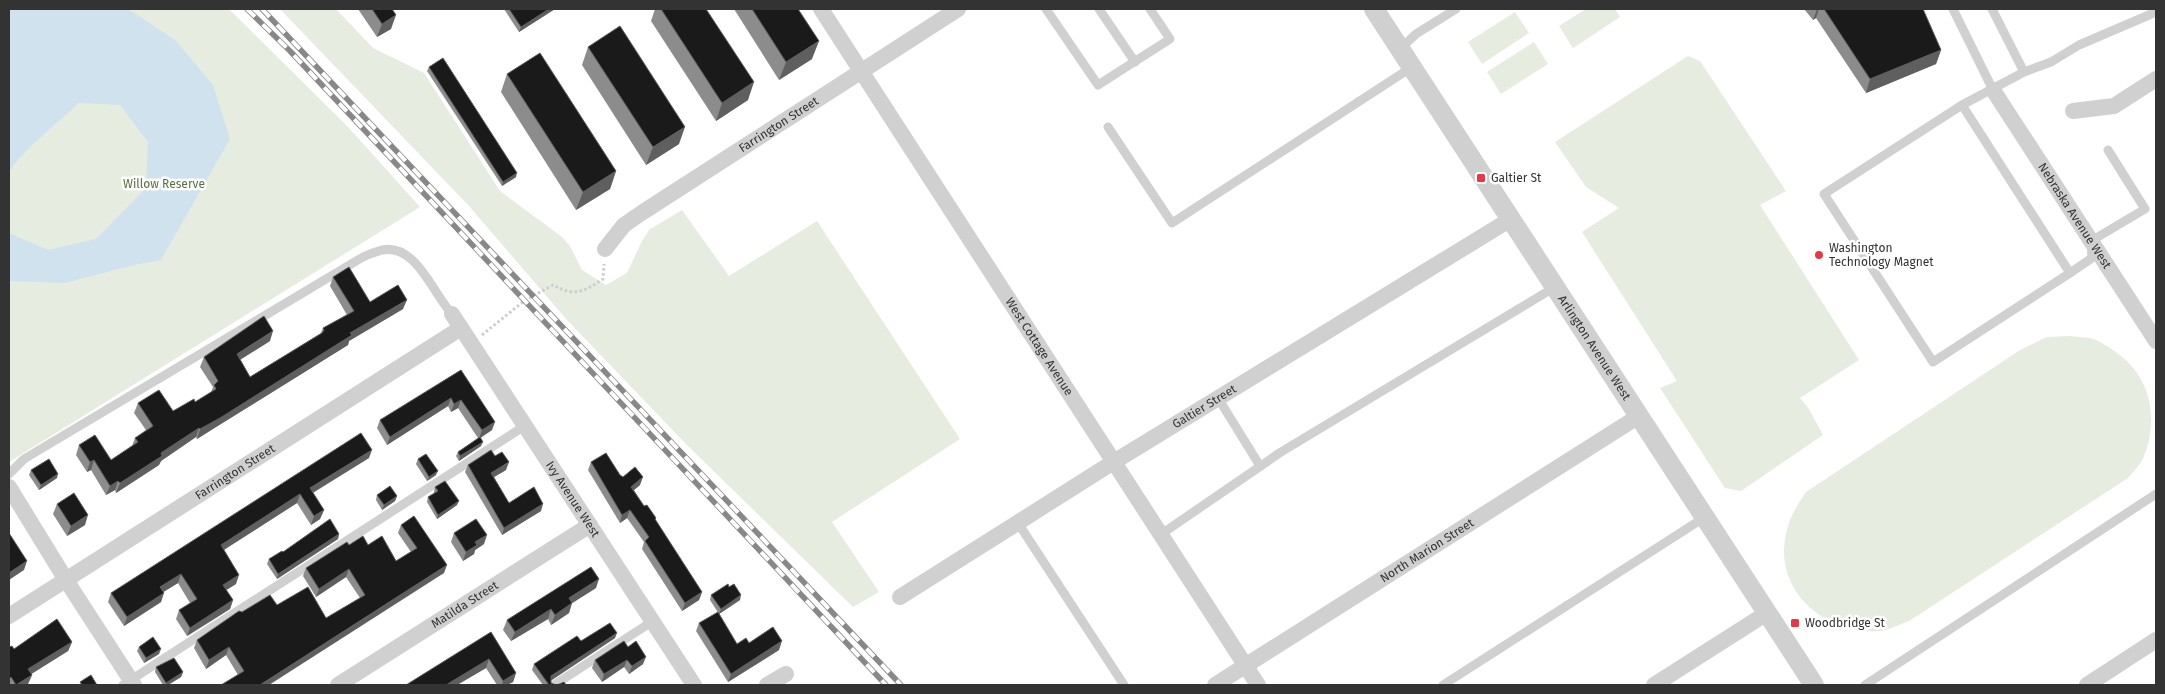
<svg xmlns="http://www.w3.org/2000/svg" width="2165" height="694" font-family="'Fira Sans',sans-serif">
  <rect width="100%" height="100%" fill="#fff"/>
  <g fill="#e6ecdf">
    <polygon points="9,9 229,9 349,128 420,207 9,462"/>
    <polygon points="280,9 336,9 373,48 424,73 500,191 562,237 570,246 582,270 606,285 627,273 641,243 649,230 682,210 729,276 817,221 960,439 832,522 879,592 853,607 688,446 567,320 469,206"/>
    <polygon points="1586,9 1615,9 1620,17 1573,48 1559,26"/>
    <polygon points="1515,12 1529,33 1482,64 1468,42"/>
    <polygon points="1534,42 1548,64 1501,94 1487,72"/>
    <polygon points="1688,56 1700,61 1786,191 1760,205 1859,360 1800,398 1809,409 1823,435 1741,491 1725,488 1660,388 1677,381 1582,232 1619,208 1586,187 1555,142"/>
    <path d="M2070,336C2077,337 2083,337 2090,338C2099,340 2109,347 2117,353C2151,377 2159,419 2144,456C2141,464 2133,472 2128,478L1909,621C1900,624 1889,630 1880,631C1823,635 1771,588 1787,530C1790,516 1798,504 1806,492L2020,350L2047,337Z"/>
  </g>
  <path fill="#cfe2ee" d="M9,9H128L175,40L213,85L230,139L161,260L134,265L65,283L9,281V233L48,250L96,239L146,188L148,142L120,105L79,103C65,116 14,158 9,173Z"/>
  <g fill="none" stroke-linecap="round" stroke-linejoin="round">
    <path stroke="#cdcdcd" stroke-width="3" stroke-dasharray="2.5 2.5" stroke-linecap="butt" d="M482,335L524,301L553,285C575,297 583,292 603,279L604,264"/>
    <g stroke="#d0d0d0" stroke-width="9">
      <polyline points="1046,9 1098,85 1170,39 1150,9"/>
      <polyline points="1099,9 1135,62"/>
      <polyline points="1953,9 1993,90"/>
      <polyline points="1992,9 2024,72"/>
      <polyline points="1400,49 1416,34 1456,9"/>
      <polyline points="1962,105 2070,273 1933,362 1824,194 1962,105 2024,72 2051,62 2079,45 2156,12"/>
      <polyline points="1108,127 1172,223 1412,67"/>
      <polyline points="2070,273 2092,258 2091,241 2145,209 2108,150"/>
      <polyline points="1218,398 1260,466"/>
      <path d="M9,474L24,459L363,257C369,254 375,252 382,250C416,243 433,294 452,314"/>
      <polyline points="1018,523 1124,685"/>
      <polyline points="1160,535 1281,452 1555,287"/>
      <polyline points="123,685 526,425"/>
      <polyline points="554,685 653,621"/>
      <polyline points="1443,685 1705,517"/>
      <polyline points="1865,685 2156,494"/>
    </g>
    <g stroke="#d0d0d0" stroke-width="16">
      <path id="s1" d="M821,9L1258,685"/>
      <path id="s2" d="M1993,90L2156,341"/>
      <polyline points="2073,111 2114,106 2156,79"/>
      <path id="s3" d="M605,249L624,225L643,212L958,9"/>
      <path id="s4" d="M452,314L694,685"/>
      <polyline points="9,487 66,580 134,685"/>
      <path id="s5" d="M900,597L1112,463L1511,219"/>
      <path id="s6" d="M9,616L461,328"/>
      <path id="s7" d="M338,685L590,525"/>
      <polyline points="767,685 786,674"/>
      <path id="s8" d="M1215,685L1639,416"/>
      <polyline points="1654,685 1767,613"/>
      <polyline points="2087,685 2156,640"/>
    </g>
    <path stroke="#d0d0d0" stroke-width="20" id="s9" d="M1374,9L1814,685"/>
    <g stroke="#888" stroke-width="5.5">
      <g id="rail">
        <polyline points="247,9 290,51 886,685"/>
        <polyline points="262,9 901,685"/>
      </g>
    </g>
    <use href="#rail" stroke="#fff" stroke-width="4" stroke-dasharray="11" stroke-linecap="butt"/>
  </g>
  <g fill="#8c8c8c">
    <polygon points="358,9 392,9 391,29 377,37"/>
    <polygon points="504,9 555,9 519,32"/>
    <polygon points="655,9 661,9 748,100 716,121 651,21"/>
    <polygon points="734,9 798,9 812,59 779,80"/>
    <polygon points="1804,9 1923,9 1941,50 1936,64 1866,93 1816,18 1813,20"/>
    <polygon points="588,47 679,144 646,165 582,65"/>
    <polygon points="429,67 516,177 502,186 427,71"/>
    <polygon points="507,74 616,171 610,189 576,210 501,92"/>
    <polygon points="333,277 370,302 403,309 349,341 348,345 216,427 197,439 196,437 161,461 159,465 116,493 115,490 106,495 91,470 87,472 76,455 79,445 111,460 132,446 135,438 146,430 134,413 138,403 173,411 195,402 211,392 213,387 200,367 204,357 270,341 240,360 250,377 321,333 323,328 347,315 330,286"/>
    <polygon points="461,370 492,430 480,437 481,446 459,461 456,456 458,452 478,438 458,408 451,412 448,406 387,445 377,428 380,420"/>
    <polygon points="495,456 506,470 494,477 509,503 541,511 502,535 465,472 468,465"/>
    <polygon points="369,458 313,493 324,510 320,519 311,525 297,503 224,550 236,584 226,590 233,600 230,609 187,636 176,619 179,610 190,603 178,583 163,592 161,602 124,626 108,602 111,593"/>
    <polygon points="418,459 436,475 427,481 416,464"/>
    <polygon points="591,462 640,485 634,490 644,506 655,521 702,592 699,600 682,611 642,549 644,542 627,518 620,523 588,470"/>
    <polygon points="31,470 57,478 39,490 29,475"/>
    <polygon points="435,487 457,505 437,519 427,502 428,497 434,493 434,492"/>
    <polygon points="377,495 397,496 395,501 382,510 376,500"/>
    <polygon points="57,504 85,525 67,536 53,514"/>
    <polygon points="401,525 444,573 238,675 226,655 206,669 194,648 197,640 242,612 277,605 326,618 360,598 346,577 316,597 303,576 306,568 349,545 368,545 396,561 411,552 398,533"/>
    <polygon points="454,533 484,544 475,550 474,554 463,561 451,542"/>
    <polygon points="339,534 338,539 277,579 267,564 269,559 283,552"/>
    <polygon points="596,588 572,603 569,613 551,625 548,619 511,641 503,630 507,620"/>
    <polygon points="711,595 740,600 719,614 710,600"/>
    <polygon points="699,623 737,644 749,643 779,650 728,682 696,631"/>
    <polygon points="491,632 516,673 513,682 507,685 497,685 486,668 457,685 406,685"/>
    <polygon points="615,638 551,680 551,683 556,685 543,685 532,670 534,664 581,641"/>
    <polygon points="72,642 68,651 31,674 32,675 28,684 27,685 9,685 9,647 14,649"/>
    <polygon points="139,647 159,654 144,663 137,651"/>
    <polygon points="628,647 643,664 629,674 624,667 602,682 592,668 595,660"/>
    <polygon points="156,667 183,672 181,677 168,685 163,685 155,672"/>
  </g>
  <g fill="#5f5f5f">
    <polygon points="549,9 555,9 519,32 521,27"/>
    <polygon points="1817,9 1819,9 1816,18 1813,20"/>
    <polygon points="396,15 391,29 377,37 382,24"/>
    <polygon points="819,41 812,59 779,80 786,62"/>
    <polygon points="1941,50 1936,64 1866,93 1870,79"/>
    <polygon points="754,82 748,100 716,121 722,103"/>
    <polygon points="685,127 679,144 646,165 653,147"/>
    <polygon points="616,171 610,189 576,210 583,192"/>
    <polygon points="517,173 516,177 502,186 503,182"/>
    <polygon points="407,300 403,309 349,341 348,345 216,427 197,439 200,429 350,333"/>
    <polygon points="273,331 270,341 233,364 237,354"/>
    <polygon points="451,398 448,406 387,445 390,437"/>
    <polygon points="461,400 458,408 451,412 454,404"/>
    <polygon points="495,422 492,430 479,439 482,430"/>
    <polygon points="199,428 196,437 161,461 159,465 116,493 120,483 161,453"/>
    <polygon points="483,442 481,446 459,461 460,456"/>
    <polygon points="372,450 369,458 307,496 310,488"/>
    <polygon points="94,460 91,470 87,472 90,462"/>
    <polygon points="509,462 506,470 489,480 491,473"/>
    <polygon points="438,471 436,475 427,481 429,477"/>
    <polygon points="58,474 57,478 39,490 41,485"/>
    <polygon points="643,477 640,485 628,495 631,487"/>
    <polygon points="118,481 115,490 106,495 110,486"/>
    <polygon points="300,494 297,503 217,554 221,545"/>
    <polygon points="397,496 395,501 382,510 384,505"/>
    <polygon points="459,501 457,505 437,519 438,515"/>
    <polygon points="543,504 541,511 502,535 504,528"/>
    <polygon points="324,510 320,519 311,525 314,516"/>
    <polygon points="630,510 627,518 620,523 622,515"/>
    <polygon points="88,515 85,525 67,536 71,526"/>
    <polygon points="339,534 338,539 277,579 278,574"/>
    <polygon points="487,535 484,544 475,550 474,554 463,561 466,552 475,542"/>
    <polygon points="27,561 24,570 9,580 9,573"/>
    <polygon points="447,565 444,573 269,685 260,685"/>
    <polygon points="349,569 346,577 316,597 319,589"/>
    <polygon points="181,574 178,583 157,596 160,587"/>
    <polygon points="239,575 236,584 220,594 223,585"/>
    <polygon points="599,579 596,588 566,607 569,598"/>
    <polygon points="702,592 699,600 682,611 685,603"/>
    <polygon points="164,593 161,602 124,626 127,617"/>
    <polygon points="741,595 740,600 719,614 721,609"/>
    <polygon points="233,600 230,609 187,636 190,628"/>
    <polygon points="572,603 569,613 551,625 555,615"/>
    <polygon points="551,609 548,619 511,641 515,632"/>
    <polygon points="617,633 615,638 549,682 551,676"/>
    <polygon points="782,641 779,650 728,682 731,674"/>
    <polygon points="72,642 68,651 25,678 28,669"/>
    <polygon points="229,647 226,655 206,669 209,660"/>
    <polygon points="161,649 159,654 144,663 146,658"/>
    <polygon points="646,657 643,664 629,674 632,666"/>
    <polygon points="489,659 486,668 457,685 446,685"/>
    <polygon points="627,660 624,667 602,682 604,674"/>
    <polygon points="183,672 181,677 168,685 165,685 166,683"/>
    <polygon points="516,673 513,682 507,685 502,685 503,681"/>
    <polygon points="32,675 28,684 27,685 15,685"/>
  </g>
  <g fill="#1a1a1a" stroke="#5f5f5f">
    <polygon points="372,9 392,9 396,15 382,24"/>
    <polygon points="509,9 549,9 521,27"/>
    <polygon points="661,9 706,9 754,82 722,103"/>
    <polygon points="752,9 798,9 819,41 786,62"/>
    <polygon points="1824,9 1923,9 1941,50 1870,79"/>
    <polygon points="620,26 685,127 653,147 588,47"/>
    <polygon points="540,53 616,171 583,192 507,74"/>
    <polygon points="443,58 517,173 503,182 429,67"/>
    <polygon points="349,267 370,302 398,285 407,300 350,333 352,335 220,418 200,429 199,428 161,453 162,456 120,483 118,481 110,486 94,460 90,462 79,445 95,435 111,460 138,442 135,438 153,426 138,403 159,390 173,411 194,399 195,402 216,389 214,385 218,381 204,357 264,316 273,331 237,354 250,377 322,333 324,330 323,328 354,311 333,277"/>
    <polygon points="461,370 495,422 482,430 461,400 454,404 451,398 390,437 380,420"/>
    <polygon points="361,433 372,450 310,488 324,510 314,516 300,494 221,545 239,575 223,585 233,600 190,628 179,610 197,599 181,574 160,587 164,593 127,617 111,593"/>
    <polygon points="480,437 483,442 460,456 458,452"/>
    <polygon points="491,450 495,456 502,452 509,462 491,473 509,503 534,487 543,504 504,528 468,465"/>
    <polygon points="606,453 620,475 623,477 635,467 643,477 631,487 644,506 647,505 656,518 655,519 702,592 685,603 645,541 649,537 630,510 622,515 591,462"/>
    <polygon points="426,454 438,471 429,477 418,459"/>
    <polygon points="49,459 58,474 41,485 31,470"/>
    <polygon points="445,481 459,501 438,515 428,497 438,491 435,487"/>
    <polygon points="390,486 397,496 384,505 377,495"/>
    <polygon points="74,493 88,515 71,526 57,504"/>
    <polygon points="414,516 447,565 260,685 221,685 244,671 229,647 209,660 197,640 239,611 242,612 270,595 277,605 308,587 326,618 365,595 349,569 319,589 306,568 347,542 349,545 363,536 368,545 382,536 396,561 417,548 401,525"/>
    <polygon points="330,519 339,534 278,574 269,559 282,551 283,552"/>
    <polygon points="476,519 487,535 475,542 477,545 466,552 454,533"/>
    <polygon points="9,533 27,561 9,573"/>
    <polygon points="591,567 599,579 569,598 572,603 555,615 551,609 515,632 507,620"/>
    <polygon points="728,584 729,587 734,584 741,595 721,609 711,595"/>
    <polygon points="718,612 737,644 746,638 749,643 773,627 782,641 731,674 699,623"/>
    <polygon points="57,619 72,642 28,669 32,675 16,685 11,677 9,679 9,647 12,646 14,649"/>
    <polygon points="610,623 617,633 551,676 551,683 556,685 549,685 534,664 577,636 581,641"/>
    <polygon points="491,632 516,673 503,681 489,659 446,685 406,685"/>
    <polygon points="153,637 161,649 146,658 139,647"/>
    <polygon points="624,641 628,647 636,641 646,657 632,666 627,660 604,674 595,660"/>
    <polygon points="174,658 183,672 166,683 156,667"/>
    <polygon points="91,675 97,685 82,685 80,682"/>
    <polygon points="564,682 566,685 557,685"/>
  </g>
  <g fill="#e63946" stroke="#fff" stroke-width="2">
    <rect x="1476" y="173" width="10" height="10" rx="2.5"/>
    <circle cx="1819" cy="255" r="5"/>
    <rect x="1790" y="618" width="10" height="10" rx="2.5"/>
  </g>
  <g text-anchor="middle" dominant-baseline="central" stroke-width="5" stroke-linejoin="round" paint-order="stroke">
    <g font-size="12" fill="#333" stroke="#fff">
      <text stroke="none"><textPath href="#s3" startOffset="215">Farrington Street</textPath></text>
      <text stroke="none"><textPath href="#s2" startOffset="150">Nebraska Avenue West</textPath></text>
      <text stroke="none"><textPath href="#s9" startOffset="404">Arlington Avenue West</textPath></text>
      <text stroke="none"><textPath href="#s1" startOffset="402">West Cottage Avenue</textPath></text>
      <text stroke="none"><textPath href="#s5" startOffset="359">Galtier Street</textPath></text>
      <text stroke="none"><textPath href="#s6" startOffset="268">Farrington Street</textPath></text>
      <text stroke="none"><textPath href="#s4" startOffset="221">Ivy Avenue West</textPath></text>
      <text stroke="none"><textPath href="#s8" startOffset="251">North Marion Street</textPath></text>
      <text stroke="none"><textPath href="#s7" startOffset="150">Matilda Street</textPath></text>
    </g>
    <g font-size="12" fill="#333" stroke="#fff" text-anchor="start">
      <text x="1491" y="178">Galtier St</text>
      <text x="1829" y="248">Washington<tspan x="1829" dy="14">Technology Magnet</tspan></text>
      <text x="1805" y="623">Woodbridge St</text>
    </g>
    <g font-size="12" fill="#56703f" stroke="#fff">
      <text x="164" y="184">Willow Reserve</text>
    </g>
  </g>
  <rect width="2165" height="694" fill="none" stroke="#333333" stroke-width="20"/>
</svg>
